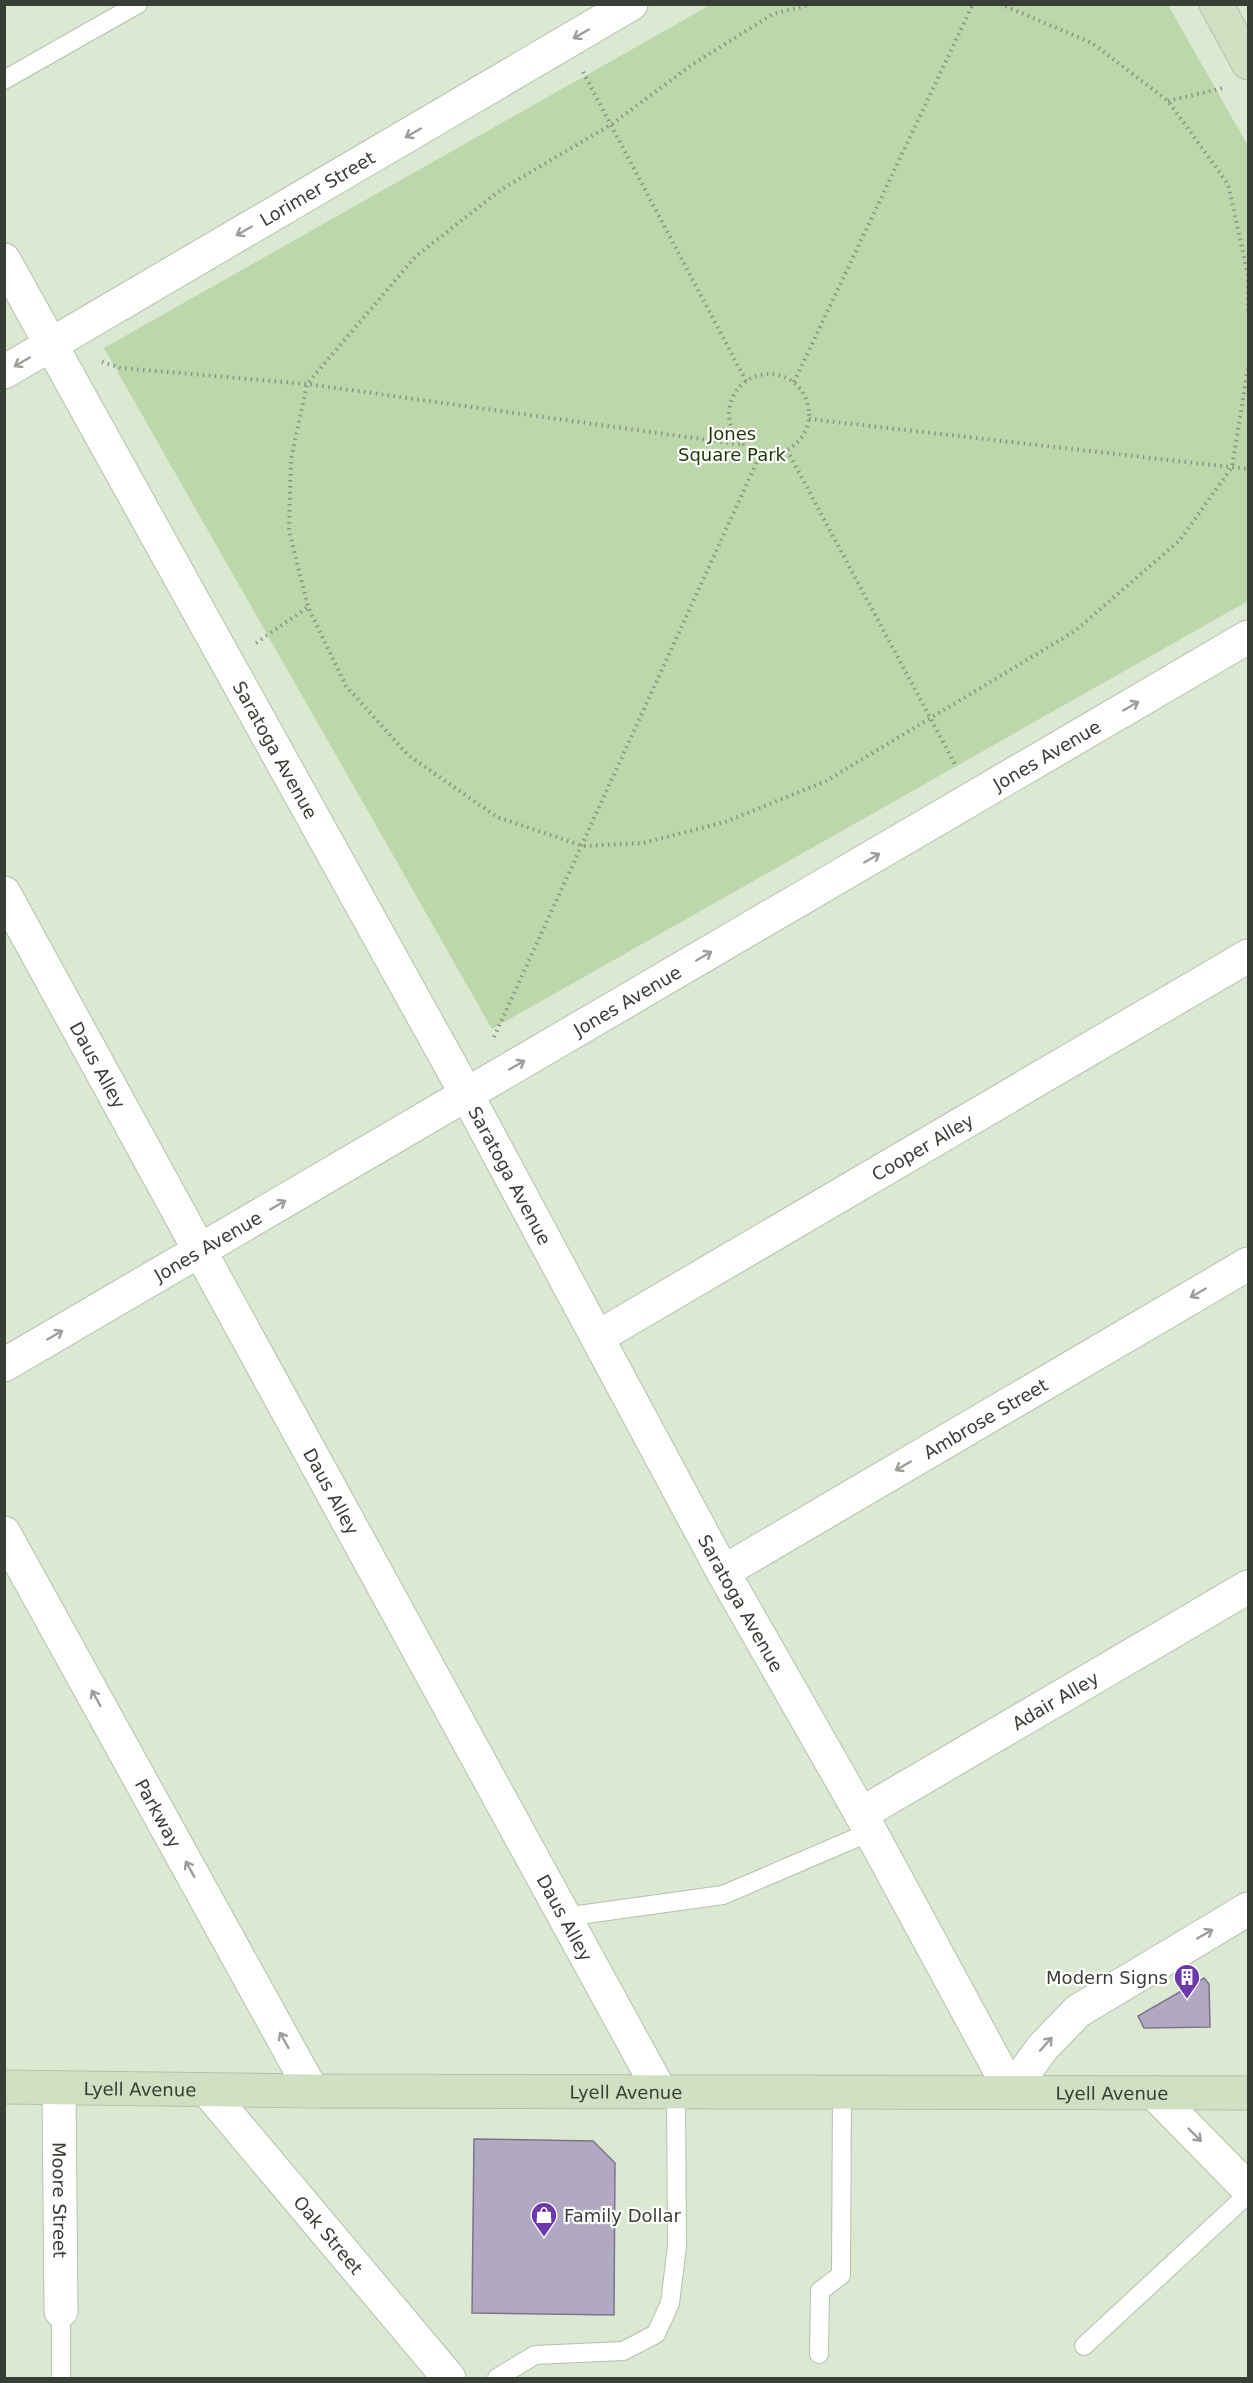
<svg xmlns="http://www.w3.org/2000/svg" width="1253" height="2383" font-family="'DejaVu Sans',sans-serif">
  <rect width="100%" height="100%" fill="#dbe9d2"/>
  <polygon fill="#bcd7aa" points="712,4 1168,5 1248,146 1248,601 492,1029 104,348"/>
  <g fill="#b1a9c1" stroke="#7c748a" stroke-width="1.5">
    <polygon points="1204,1978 1209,1984 1210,2027 1144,2028 1138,2016"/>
    <polygon points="474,2139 593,2141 615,2163 614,2315 472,2313"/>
  </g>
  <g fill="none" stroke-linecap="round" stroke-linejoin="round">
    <g stroke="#b4c1ab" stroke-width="20">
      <g id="lane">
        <polyline points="4,80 138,4"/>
        <polyline points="564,1917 723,1895 870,1832"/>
        <polyline points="61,2311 61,2378"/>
        <polyline points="1084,2346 1248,2194"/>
        <polyline points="819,2354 820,2291 841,2275 842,2091"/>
        <polyline points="497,2378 535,2355 623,2351 656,2334 670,2303 677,2246 676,2091"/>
      </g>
    </g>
    <g stroke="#b4c1ab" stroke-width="35">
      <g id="street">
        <path id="s1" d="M4,260L467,1095L723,1572L861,1814L1011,2091L1043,2047L1078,2011L1248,1909"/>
        <path id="s2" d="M4,372L631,4"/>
        <path id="s3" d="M4,893L660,2091"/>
        <path id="s4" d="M598,1337L1248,956"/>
        <path id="s5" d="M4,1365L1248,637"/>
        <path id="s6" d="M4,1533L312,2091"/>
        <path id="s7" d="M723,1572L1248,1264"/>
        <path id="s8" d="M861,1814L1248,1587"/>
        <path id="s9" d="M59,2089L61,2311"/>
        <path id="s10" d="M207,2090L449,2378"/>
        <polyline points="1154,2093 1248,2189"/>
      </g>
    </g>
    <g stroke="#b4c1ab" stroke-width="35">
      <g id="secondary">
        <polyline points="1216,4 1248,63"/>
        <path id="s11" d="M4,2087L312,2091L1248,2093"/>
      </g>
    </g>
    <g stroke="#8a9484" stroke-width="4" stroke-dasharray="1.5 4.5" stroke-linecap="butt">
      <polyline points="812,4 773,14 693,64 612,124 502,189 416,256 307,384 291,459 289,530 308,607 346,686 408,755 497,817 583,846 643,843 725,822 826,781 1075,631 1180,540 1232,467 1248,368"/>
      <polyline points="1000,4 1092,43 1168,101 1228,184 1248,275 1248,311"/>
      <polyline points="583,72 746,381"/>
      <polyline points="1168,101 1223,88"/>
      <polyline points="102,362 121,368 307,384 744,445"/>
      <circle cx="769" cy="414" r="40"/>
      <polyline points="794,382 973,4"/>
      <polyline points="809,419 1248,469"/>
      <polyline points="787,450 956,766"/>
      <polyline points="256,643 308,607"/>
      <polyline points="494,1037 761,453"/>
    </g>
    <use href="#lane" stroke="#fff" stroke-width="18"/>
    <use href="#street" stroke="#fff" stroke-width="33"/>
    <use href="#secondary" stroke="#d0e0c2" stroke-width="33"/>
  </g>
  <defs><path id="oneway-shaft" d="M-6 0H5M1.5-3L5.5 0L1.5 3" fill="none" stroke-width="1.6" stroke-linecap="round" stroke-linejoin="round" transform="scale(1.5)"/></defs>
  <g stroke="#9c9e9a">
    <use href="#oneway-shaft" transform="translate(581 34) rotate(150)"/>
    <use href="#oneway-shaft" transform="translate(413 133) rotate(150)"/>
    <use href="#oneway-shaft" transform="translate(244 231) rotate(150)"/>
    <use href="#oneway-shaft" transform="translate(22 362) rotate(150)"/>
    <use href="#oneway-shaft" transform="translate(1131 706) rotate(-30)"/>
    <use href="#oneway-shaft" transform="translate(872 858) rotate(-30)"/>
    <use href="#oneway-shaft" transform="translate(704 956) rotate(-30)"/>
    <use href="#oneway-shaft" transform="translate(517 1065) rotate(-30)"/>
    <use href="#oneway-shaft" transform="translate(278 1205) rotate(-30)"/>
    <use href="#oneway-shaft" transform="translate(1198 1293) rotate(150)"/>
    <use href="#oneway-shaft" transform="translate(55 1335) rotate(-30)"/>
    <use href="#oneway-shaft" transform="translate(903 1466) rotate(150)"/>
    <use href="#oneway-shaft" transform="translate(96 1698) rotate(-119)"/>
    <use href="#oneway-shaft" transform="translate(190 1869) rotate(-119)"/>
    <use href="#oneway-shaft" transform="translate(1205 1934) rotate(-30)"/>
    <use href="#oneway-shaft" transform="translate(284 2040) rotate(-119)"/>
    <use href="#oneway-shaft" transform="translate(1046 2044) rotate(-48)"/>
    <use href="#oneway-shaft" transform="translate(1195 2135) rotate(45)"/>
  </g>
  <defs>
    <g id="building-pin" transform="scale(1.35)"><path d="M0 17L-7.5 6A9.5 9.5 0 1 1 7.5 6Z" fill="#6d37ad" stroke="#fff"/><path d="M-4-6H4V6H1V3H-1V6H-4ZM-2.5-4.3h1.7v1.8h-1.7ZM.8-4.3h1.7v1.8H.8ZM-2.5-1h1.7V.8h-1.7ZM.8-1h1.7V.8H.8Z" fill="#fff"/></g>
    <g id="shop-pin" transform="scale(1.35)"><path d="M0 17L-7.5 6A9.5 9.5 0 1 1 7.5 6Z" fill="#6d37ad" stroke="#fff"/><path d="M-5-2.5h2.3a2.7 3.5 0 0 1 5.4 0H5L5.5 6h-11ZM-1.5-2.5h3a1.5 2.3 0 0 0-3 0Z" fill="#fff"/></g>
  </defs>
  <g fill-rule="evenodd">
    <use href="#building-pin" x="1187" y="1977"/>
    <use href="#shop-pin" x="544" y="2215"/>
  </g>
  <g text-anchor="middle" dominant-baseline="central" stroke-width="4.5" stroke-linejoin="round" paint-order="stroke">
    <g font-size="18" fill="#383e35" stroke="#fff">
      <text stroke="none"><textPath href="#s2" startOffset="363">Lorimer Street</textPath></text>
      <text stroke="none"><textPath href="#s1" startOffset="560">Saratoga Avenue</textPath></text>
      <text stroke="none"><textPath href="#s5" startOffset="1208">Jones Avenue</textPath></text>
      <text stroke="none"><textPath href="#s5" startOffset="722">Jones Avenue</textPath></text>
      <text stroke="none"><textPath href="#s3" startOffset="196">Daus Alley</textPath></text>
      <text stroke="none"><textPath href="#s4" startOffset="376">Cooper Alley</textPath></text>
      <text stroke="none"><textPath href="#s1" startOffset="1046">Saratoga Avenue</textPath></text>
      <text stroke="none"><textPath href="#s5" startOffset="236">Jones Avenue</textPath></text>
      <text stroke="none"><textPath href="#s7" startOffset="304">Ambrose Street</textPath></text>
      <text stroke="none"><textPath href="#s3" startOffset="682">Daus Alley</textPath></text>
      <text stroke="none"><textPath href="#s1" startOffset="1532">Saratoga Avenue</textPath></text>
      <text stroke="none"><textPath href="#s8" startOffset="225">Adair Alley</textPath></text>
      <text stroke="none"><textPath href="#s6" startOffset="320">Parkway</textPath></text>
      <text stroke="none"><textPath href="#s3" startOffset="1168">Daus Alley</textPath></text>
      <text stroke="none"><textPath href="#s11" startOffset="136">Lyell Avenue</textPath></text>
      <text stroke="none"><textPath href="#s11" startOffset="622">Lyell Avenue</textPath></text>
      <text stroke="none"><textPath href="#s11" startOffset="1108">Lyell Avenue</textPath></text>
      <text stroke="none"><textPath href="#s9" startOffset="111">Moore Street</textPath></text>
      <text stroke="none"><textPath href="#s10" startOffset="189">Oak Street</textPath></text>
    </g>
    <g font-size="18" fill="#1d3703" stroke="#fff">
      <text x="732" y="433">Jones<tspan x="732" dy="21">Square Park</tspan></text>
    </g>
    <g font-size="18" fill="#383e35" stroke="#fff" text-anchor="end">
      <text x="1168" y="1977">Modern Signs</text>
      <text x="564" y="2215" text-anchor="start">Family Dollar</text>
    </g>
  </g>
  <rect width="1253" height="2383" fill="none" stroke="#383e35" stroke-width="12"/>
</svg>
